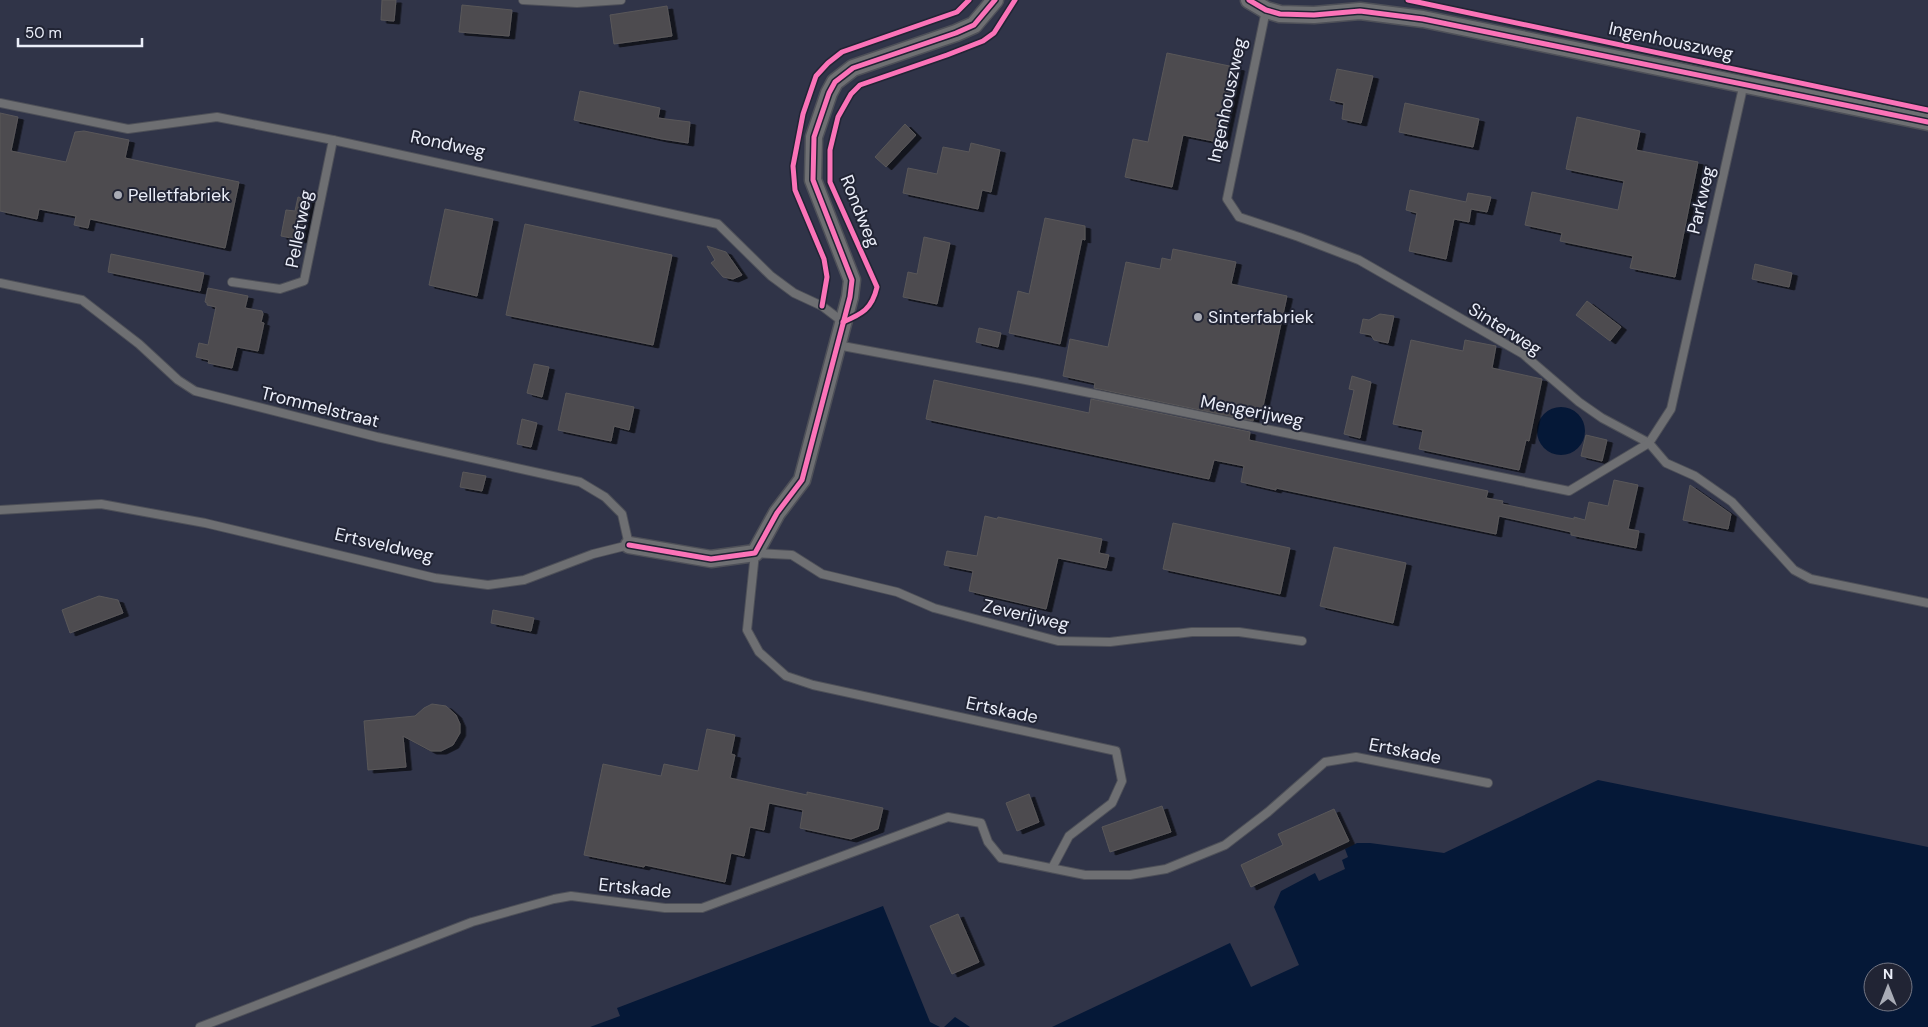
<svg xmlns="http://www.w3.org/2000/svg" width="1928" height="1027" font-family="'DM Sans',sans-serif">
  <defs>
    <filter id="shadow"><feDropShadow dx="5.5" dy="3" stdDeviation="0" flood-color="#0009"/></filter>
  </defs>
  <rect width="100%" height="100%" fill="#2f313a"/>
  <polygon fill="#303448" points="0,0 1928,0 1928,894 1331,981 1109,1027 0,1027"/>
  <g fill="#051837" fill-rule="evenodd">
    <circle cx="1561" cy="431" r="24"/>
    <path d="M1598,780L1928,847V1027H1052L1230,943L1251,987L1299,965L1274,907L1281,891L1315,873L1319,881L1345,869L1342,860L1348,857L1345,849L1357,843H1370L1444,853ZM1873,972H1903V1002H1873Z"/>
    <polygon points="883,906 930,1022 940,1027 590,1027 620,1016 617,1008"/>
    <polygon points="955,1017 970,1027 944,1027"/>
  </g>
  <g fill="#4e4c4f" stroke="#595759" filter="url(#shadow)">
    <polygon points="382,0 396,0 394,21 381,20"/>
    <polygon points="462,5 512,10 509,36 459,32"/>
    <polygon points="667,6 672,36 614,44 610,15"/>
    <polygon points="1167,53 1239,68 1223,143 1183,135 1172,187 1125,177 1133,139 1148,142"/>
    <polygon points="1337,69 1373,76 1361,123 1342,119 1344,103 1330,100"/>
    <polygon points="580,91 660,108 658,118 690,122 688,143 662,139 574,120"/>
    <polygon points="1405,103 1479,119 1473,147 1399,132"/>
    <polygon points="0,113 18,117 11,151 66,162 75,132 84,131 129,140 125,158 239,182 225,248 90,219 88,228 74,225 76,216 39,209 37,219 0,211"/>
    <polygon points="1577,117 1640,131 1636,150 1698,162 1675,277 1630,268 1633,256 1560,241 1562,233 1525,225 1532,192 1618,210 1624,181 1566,169"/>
    <polygon points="905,124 916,135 886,167 875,157"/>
    <polygon points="971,143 1000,150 991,192 982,190 978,209 903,193 908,168 937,174 943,147 969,152"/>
    <polygon points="1410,190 1466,202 1468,193 1491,197 1487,212 1471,209 1469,222 1454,219 1446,259 1409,251 1417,213 1406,210"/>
    <polygon points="298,197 310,200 301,240 281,236 286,210 295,211"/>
    <polygon points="445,209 493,219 477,296 429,285"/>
    <polygon points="1045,218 1085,226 1085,240 1082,239 1060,344 1009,333 1018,291 1029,294"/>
    <polygon points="525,224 672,255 653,345 506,315"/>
    <polygon points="924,237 950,243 937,304 903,297 908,272 917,274"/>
    <polygon points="707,246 726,252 742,275 733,279 723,277 711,263 715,260"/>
    <polygon points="1173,249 1236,262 1231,284 1287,296 1262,411 1255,410 1253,421 1094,388 1095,383 1063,376 1070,339 1108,347 1126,262 1160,269 1162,258 1171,260"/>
    <polygon points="111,254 204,273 200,291 108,272"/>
    <polygon points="1755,264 1792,273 1789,287 1752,279"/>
    <polygon points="208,288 248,296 245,308 262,311 263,314 261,322 264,323 258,351 237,347 232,368 208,363 209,360 196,357 199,343 208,345 216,307 207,305 207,303 205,302"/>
    <polygon points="1587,301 1621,327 1610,341 1576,315"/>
    <polygon points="1380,314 1394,316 1388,343 1374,340 1371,335 1360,333 1363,319 1369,320"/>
    <polygon points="979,328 1001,333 998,347 976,342"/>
    <polygon points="1411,340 1463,351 1465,340 1496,346 1492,368 1542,379 1529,441 1526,440 1519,470 1419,449 1423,430 1393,424"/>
    <polygon points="534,364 549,367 542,397 527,393"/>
    <polygon points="1352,376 1371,382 1360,438 1344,434 1354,390 1349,389"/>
    <polygon points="934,380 1089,413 1091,399 1250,432 1249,440 1488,491 1486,498 1503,501 1502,504 1574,519 1574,517 1585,520 1589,502 1608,506 1614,480 1638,485 1628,529 1639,531 1636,548 1571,535 1571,532 1499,516 1496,534 1290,491 1276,488 1276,490 1241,482 1244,466 1214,460 1209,479 926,419"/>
    <polygon points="566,393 634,407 629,430 614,426 611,441 558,430"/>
    <polygon points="522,419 537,423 531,447 517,444"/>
    <polygon points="1586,435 1607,440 1602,461 1581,456"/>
    <polygon points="463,472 486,476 482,491 460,487"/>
    <polygon points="1690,485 1731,514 1728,529 1683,520"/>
    <polygon points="985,516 997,519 998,517 1102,539 1099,553 1109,555 1106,568 1058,558 1046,609 969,591 973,571 944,565 947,551 977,556"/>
    <polygon points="1173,523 1290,548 1280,594 1163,569"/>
    <polygon points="1334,547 1406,563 1393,623 1320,606"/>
    <polygon points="99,596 118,600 123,613 70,633 62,610"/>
    <polygon points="493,610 534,618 531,631 491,623"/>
    <polygon points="432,704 446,706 456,715 460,724 460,733 453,745 441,751 431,751 403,736 406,767 368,770 364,721 415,716 424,708"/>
    <polygon points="707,729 735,735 731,754 735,755 730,778 807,795 807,792 883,808 878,829 851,839 800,828 803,810 769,803 764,830 750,827 744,856 731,853 725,882 645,865 644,867 584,855 603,764 661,776 664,764 698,771"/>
    <polygon points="1029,794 1039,822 1017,831 1006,803"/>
    <polygon points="1162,806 1171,832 1110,852 1102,827"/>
    <polygon points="1334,809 1349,841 1251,887 1241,865 1283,845 1278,834"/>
    <polygon points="958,914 979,962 952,974 930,926"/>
  </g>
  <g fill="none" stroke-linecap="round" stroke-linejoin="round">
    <g stroke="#4e5058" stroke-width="10">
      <g id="lane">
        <polyline points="523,0 577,3 621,0"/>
        <polyline points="1266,10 1227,199 1239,217 1299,237 1359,260 1523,354 1579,402 1602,418 1649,443 1671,409 1744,83"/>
        <polyline points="0,103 128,129 217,117 333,140 718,224 771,276 794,293 822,306 843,322"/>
        <polyline points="232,282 280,289 304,281 333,140"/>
        <polyline points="0,283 82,300 139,344 178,380 195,391 377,437 580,482 605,497 622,514 629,545 593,554 524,580 488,585 435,578 205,523 101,504 0,510"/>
        <polyline points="837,345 1036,382 1569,491 1649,443 1666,463 1695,476 1732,502 1794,570 1811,579 1928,603"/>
        <polyline points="1052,868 1069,836 1112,803 1122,781 1116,751 813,685 786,676 759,652 747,630 755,553 792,555 822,574 897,592 934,608 1058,641 1110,642 1192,632 1239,632 1302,641"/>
        <polyline points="200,1027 472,922 554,899 571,896 665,908 702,908 948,817 981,823 988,842 1001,858 1085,875 1130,875 1166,869 1225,845 1268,812 1325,762 1356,757 1488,783"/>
      </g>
    </g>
    <g stroke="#4e5058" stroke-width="19">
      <g id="street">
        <polyline points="1249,0 1266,10 1280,14 1314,15 1360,11 1423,19 1928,122"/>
        <polyline points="629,545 711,559 755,553 777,513 802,480 850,297 852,280 813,180 814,137 829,93 835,82 853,68 956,33 974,25 995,0"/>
      </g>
    </g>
    <polyline stroke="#6b6d72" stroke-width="3" stroke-dasharray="4 2.5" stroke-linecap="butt" points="964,0 967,3"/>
    <use href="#lane" stroke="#6e6f72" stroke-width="8"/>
    <use href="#street" stroke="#6e6f72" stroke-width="16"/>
    <g stroke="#212434" stroke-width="8">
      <g id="cycleway">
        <polyline points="1249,0 1266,10 1280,14 1314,15 1360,11 1423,19 1928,122"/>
        <polyline points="1408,0 1928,110"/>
        <polyline points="822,306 827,277 824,259 795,190 793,166 803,114 816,76 828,63 842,52 957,12 969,0"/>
        <path d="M843,322C862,314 872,309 877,287L830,182V150L838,117L851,94L860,85L947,55L983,41L994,33L1015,0"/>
        <polyline points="629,545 711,559 755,553 777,513 802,480 850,297 852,280 813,180 814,137 829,93 835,82 853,68 956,33 974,25 995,0"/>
      </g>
    </g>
    <use href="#cycleway" stroke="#fb73b8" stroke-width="5"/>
  </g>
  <g fill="#a9acb6" stroke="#212434" stroke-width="2">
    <circle cx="118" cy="195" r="5"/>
    <circle cx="1198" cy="317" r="5"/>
  </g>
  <g text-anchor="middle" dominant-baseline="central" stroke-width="4" stroke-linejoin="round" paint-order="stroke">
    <g font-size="18" fill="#ebeef9" stroke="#212434">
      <text transform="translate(1671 41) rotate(12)">Ingenhouszweg</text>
      <text transform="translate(1227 100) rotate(-78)">Ingenhouszweg</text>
      <text transform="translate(448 144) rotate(12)">Rondweg</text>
      <text transform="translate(1701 200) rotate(-77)">Parkweg</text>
      <text transform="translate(860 211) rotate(68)">Rondweg</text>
      <text transform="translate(299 229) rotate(-79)">Pelletweg</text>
      <text transform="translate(1505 329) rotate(32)">Sinterweg</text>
      <text transform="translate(320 407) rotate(14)">Trommelstraat</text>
      <text transform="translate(1252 411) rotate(11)">Mengerijweg</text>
      <text transform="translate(384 545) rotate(13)">Ertsveldweg</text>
      <text transform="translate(1026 615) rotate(13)">Zeverijweg</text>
      <text transform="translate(1002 710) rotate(12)">Ertskade</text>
      <text transform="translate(1405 751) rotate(11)">Ertskade</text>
      <text transform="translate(635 888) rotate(6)">Ertskade</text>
    </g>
    <g font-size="18" fill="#ebeef9" stroke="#212434" text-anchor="start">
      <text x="128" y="195">Pelletfabriek</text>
      <text x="1208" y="317">Sinterfabriek</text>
    </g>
  </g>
  <g transform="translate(1888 987)"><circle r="24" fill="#212434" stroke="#727583"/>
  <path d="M0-4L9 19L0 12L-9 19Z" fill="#a9acb6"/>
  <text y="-8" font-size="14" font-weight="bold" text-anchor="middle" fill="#ebeef9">N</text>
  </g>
  <path d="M18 38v8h124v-8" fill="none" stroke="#ebeef9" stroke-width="2.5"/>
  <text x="25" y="38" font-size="15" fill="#ebeef9" stroke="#212434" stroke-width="4" paint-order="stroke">50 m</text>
</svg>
